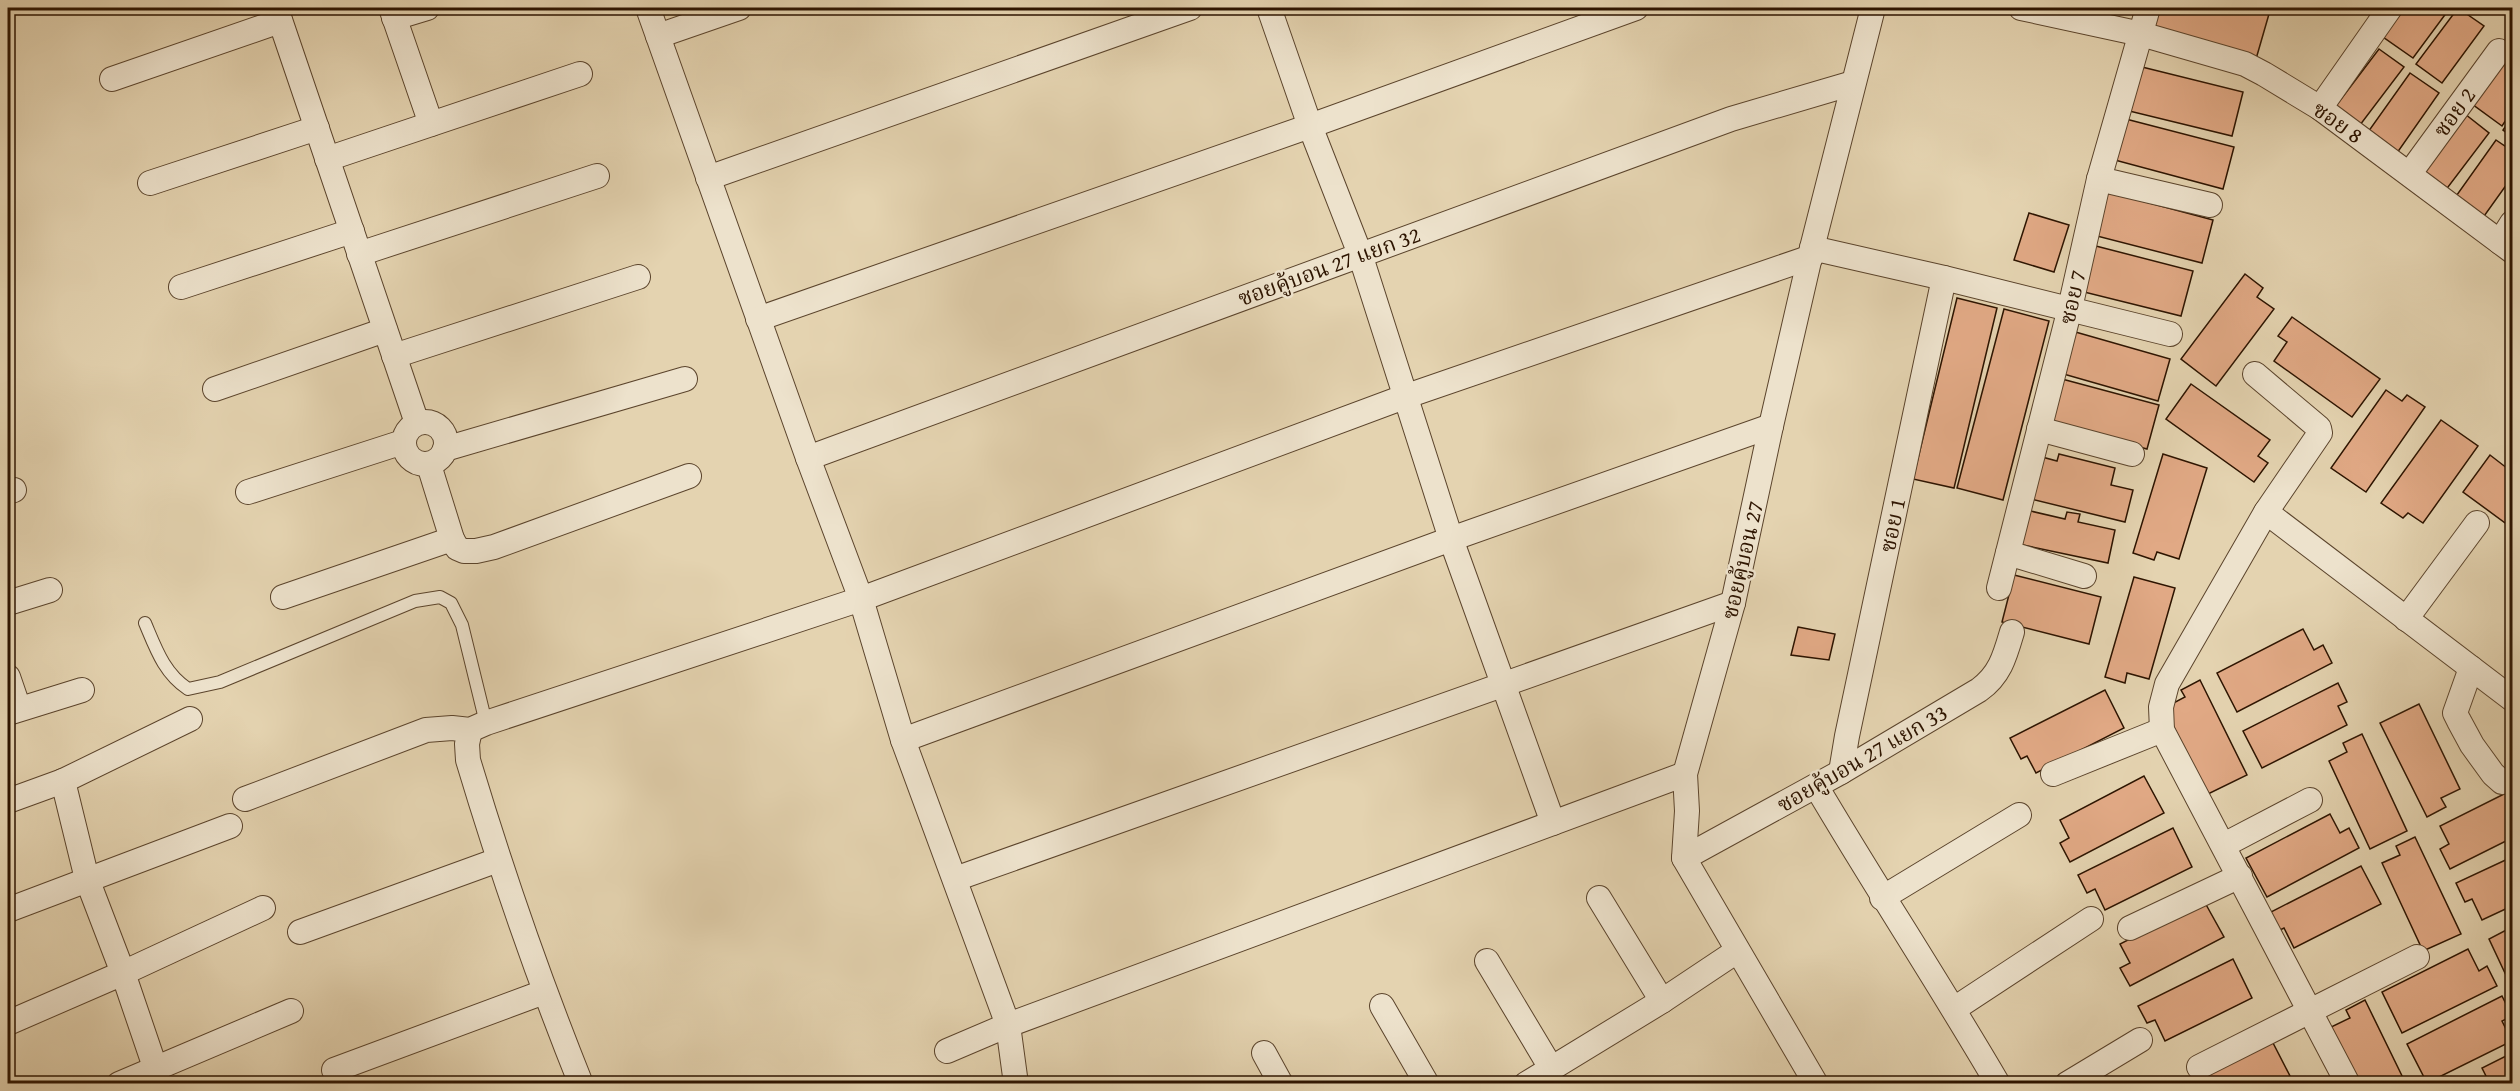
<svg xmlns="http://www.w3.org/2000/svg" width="2520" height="1091" font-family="'Gentium Book Plus','Noto Serif Thai',serif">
  <rect width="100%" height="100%" fill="#e4d3b0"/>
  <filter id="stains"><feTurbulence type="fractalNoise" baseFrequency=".00333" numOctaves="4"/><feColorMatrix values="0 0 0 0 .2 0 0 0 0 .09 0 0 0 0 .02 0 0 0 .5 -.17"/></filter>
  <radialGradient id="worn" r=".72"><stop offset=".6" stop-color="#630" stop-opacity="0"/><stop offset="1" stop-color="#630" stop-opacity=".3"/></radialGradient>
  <g fill="#e1a985" stroke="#2d1400" stroke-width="1.5">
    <polygon points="2151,8 2245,8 2269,14 2256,59 2145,27"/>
    <polygon points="2405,8 2450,8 2413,58 2383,37"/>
    <polygon points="2458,8 2484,26 2442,83 2416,64"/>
    <polygon points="2379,49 2404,67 2360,125 2335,107"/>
    <polygon points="2512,49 2512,111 2502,126 2472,104"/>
    <polygon points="2134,65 2243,92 2232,136 2121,109"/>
    <polygon points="2410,73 2439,93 2397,153 2368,132"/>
    <polygon points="2465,114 2489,133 2445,191 2421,172"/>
    <polygon points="2512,117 2512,137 2503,130"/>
    <polygon points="2122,118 2234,147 2223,189 2111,159"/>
    <polygon points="2496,140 2512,151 2512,177 2482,219 2454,199"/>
    <polygon points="2105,191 2213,220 2202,263 2093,235"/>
    <polygon points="2029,213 2069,225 2054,272 2014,260"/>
    <polygon points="2092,245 2193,271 2181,316 2080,291"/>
    <polygon points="2245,274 2263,288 2257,297 2274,309 2216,386 2181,359"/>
    <polygon points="1957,298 1997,308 1954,488 1913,479"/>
    <polygon points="2004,309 2049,321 2003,500 1957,488"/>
    <polygon points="2292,317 2380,379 2352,417 2274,361 2287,342 2278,336"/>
    <polygon points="2072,331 2170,359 2158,401 2060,373"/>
    <polygon points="2062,379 2159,405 2147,449 2050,423"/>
    <polygon points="2191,384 2270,440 2258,456 2268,463 2254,482 2166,419"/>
    <polygon points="2386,390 2402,401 2407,395 2425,407 2366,492 2331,468"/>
    <polygon points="2441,420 2478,446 2423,523 2408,513 2403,518 2381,503"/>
    <polygon points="2059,454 2115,468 2111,485 2133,490 2125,522 2031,499 2042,457 2057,461"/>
    <polygon points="2163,454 2207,468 2179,559 2157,552 2154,560 2133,553"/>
    <polygon points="2490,455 2512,472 2512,528 2463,492"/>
    <polygon points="2026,510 2065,519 2067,512 2080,514 2078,522 2115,530 2108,563 2018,544"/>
    <polygon points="2014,575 2101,597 2089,644 2002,622"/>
    <polygon points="2134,577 2175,588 2149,679 2127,673 2125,683 2105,677"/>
    <polygon points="1798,627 1835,634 1829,660 1791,655"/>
    <polygon points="2303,629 2314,650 2323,645 2332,663 2237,712 2217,673"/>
    <polygon points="2200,680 2247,775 2208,794 2164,708 2185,697 2181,690"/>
    <polygon points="2338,683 2347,702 2338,706 2347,725 2262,768 2243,731"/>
    <polygon points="2105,690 2124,728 2036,773 2027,756 2021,759 2010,738"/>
    <polygon points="2419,704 2460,789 2441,798 2446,807 2427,817 2380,723"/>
    <polygon points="2362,734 2407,831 2370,849 2329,761 2347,752 2343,743"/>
    <polygon points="2144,776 2164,813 2070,862 2060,843 2069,838 2060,820"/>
    <polygon points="2512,790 2512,838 2450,869 2440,849 2449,844 2440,826"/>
    <polygon points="2330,814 2340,833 2349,828 2359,848 2267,897 2246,858"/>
    <polygon points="2173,828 2192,867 2105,910 2095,889 2087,893 2078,875"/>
    <polygon points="2415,837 2461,934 2423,951 2382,863 2400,855 2396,846"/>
    <polygon points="2512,857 2512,906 2482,920 2472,899 2465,902 2456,883"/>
    <polygon points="2361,866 2381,904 2294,948 2284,928 2276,932 2267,914"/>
    <polygon points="2204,901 2224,937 2130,986 2120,968 2130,963 2120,944"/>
    <polygon points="2512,927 2512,988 2489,939"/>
    <polygon points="2468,949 2479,971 2487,966 2497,986 2402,1033 2382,992"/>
    <polygon points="2233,959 2252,998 2165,1041 2155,1020 2147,1023 2138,1006"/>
    <polygon points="2502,996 2512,1016 2502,1021 2512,1041 2427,1083 2407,1044"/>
    <polygon points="2365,1000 2406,1084 2357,1084 2329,1028 2350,1018 2346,1010"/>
    <polygon points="2271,1039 2290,1076 2275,1084 2187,1084"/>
    <polygon points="2512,1053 2512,1084 2490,1084 2482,1068"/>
  </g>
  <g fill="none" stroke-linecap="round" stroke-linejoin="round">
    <g stroke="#5b442c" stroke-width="14">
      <path id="lane" d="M145,623C156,649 164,673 188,689L220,682L415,601L440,597L451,603L462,625L486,723"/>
    </g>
    <g stroke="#5b442c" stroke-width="26">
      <g id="street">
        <polyline points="276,8 417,423"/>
        <polyline points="391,8 431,124"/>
        <polyline points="648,8 808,458 861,599 903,740 1008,1025 1016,1084"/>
        <polyline points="1269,8 1310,126 1360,254 1451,539 1553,823"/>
        <polyline points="2021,8 2141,34 2245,64 2264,74 2320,108 2512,251"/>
        <polyline points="394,18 427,8"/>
        <polyline points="658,36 739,8"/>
        <polyline points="112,79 280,21"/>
        <polyline points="2320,108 2390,8"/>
        <polyline points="327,159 580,74"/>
        <polyline points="2410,173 2499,51"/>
        <polyline points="708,178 1190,8"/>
        <polyline points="2099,179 2210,205"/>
        <polyline points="150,183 317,128"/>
        <polyline points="2500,242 2512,223"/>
        <polyline points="1812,248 1944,278 2170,334"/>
        <polyline points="359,254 597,176"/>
        <polyline points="181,287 352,231"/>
        <polyline points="758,319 1310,126 1636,8"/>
        <polyline points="394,356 638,277"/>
        <polyline points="2255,374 2319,428 2320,433 2266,512 2167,684 2161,707 2162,730 2348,1084"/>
        <polyline points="215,389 385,330"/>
        <circle cx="425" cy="443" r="21"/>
        <polyline points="2039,429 2132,454"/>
        <polyline points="445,449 685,379"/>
        <polyline points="808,458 1731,119 1853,83"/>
        <polyline points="429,465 452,539 457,548 464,551 476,551 494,547 689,476"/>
        <polyline points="8,492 14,490"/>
        <polyline points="248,492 403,442"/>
        <polyline points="2266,512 2512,699"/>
        <polyline points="2008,553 2084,576"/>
        <polyline points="1999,588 2070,308 2099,179 2148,8"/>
        <polyline points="283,597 452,539"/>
        <polyline points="8,603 50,590"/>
        <polyline points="2406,619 2477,523"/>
        <polyline points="2471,668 2455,713 2459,721 2472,745 2493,774 2502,782 2512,780"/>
        <polyline points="8,677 19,709"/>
        <polyline points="8,713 82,690"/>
        <path d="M470,730L467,744L468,760C501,870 538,977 581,1084"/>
        <polyline points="903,740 1451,539 1771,426"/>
        <polyline points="1841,772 1847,736 1944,278"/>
        <polyline points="2053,774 2162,730"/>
        <polyline points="63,781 87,879 123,973 156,1070 158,1084"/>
        <path d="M1816,786C1875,886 1939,983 1998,1084"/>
        <polyline points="245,799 426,730 452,728 470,730 486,723 861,599 1404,397 1811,257"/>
        <polyline points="8,801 63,781 190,719"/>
        <polyline points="2224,845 2310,800"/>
        <path d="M1684,858L1841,772L1979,690C2000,675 2005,656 2012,632"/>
        <polyline points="955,879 1733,603"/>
        <polyline points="1599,898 1662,1001"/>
        <polyline points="1882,898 2019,815"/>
        <polyline points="8,910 230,826"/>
        <polyline points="2130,928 2240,876"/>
        <polyline points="300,932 498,860"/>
        <polyline points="1487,961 1551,1068"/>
        <polyline points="1382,1006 1427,1084"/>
        <polyline points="1954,1009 2091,919"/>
        <polyline points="8,1023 123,973 263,908"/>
        <polyline points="947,1051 1008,1025 1685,774"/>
        <polyline points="1264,1053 1281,1084"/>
        <polyline points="2199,1067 2417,957"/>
        <polyline points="334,1070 544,992"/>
        <polyline points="119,1084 291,1011"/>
        <polyline points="1526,1084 1662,1001 1737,951"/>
        <polyline points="1816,1084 1684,858 1687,811 1685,774 1733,603 1771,426 1812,248 1873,8"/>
        <polyline points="2067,1084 2140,1040"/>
      </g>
    </g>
    <use href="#lane" stroke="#ede2cc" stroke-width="12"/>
    <use href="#street" stroke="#ede2cc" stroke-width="24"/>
  </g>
  <g text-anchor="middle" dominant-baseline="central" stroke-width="5" stroke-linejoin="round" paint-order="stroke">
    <g font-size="22" fill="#2d1400" stroke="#ede2cc">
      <text transform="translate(2454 112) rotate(-54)">ซอย 2</text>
      <text transform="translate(2338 122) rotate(35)">ซอย 8</text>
      <text transform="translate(1329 266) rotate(-20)">ซอยคู้บอน 27 แยก 32</text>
      <text transform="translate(2072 297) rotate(-77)">ซอย 7</text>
      <text transform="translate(1892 525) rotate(-78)">ซอย 1</text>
      <text transform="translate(1742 560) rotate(-77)">ซอยคู้บอน 27</text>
      <text transform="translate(1862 758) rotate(-30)">ซอยคู้บอน 27 แยก 33</text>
    </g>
  </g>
  <rect width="2520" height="1091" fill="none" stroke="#e4d3b0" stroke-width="30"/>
  <rect x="9" y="9" width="2502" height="1073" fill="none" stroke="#2d1400" stroke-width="3"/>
  <rect x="15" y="15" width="2490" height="1061" fill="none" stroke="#2d1400" stroke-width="1.5"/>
  <rect width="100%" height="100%" filter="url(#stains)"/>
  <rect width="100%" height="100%" fill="url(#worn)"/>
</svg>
